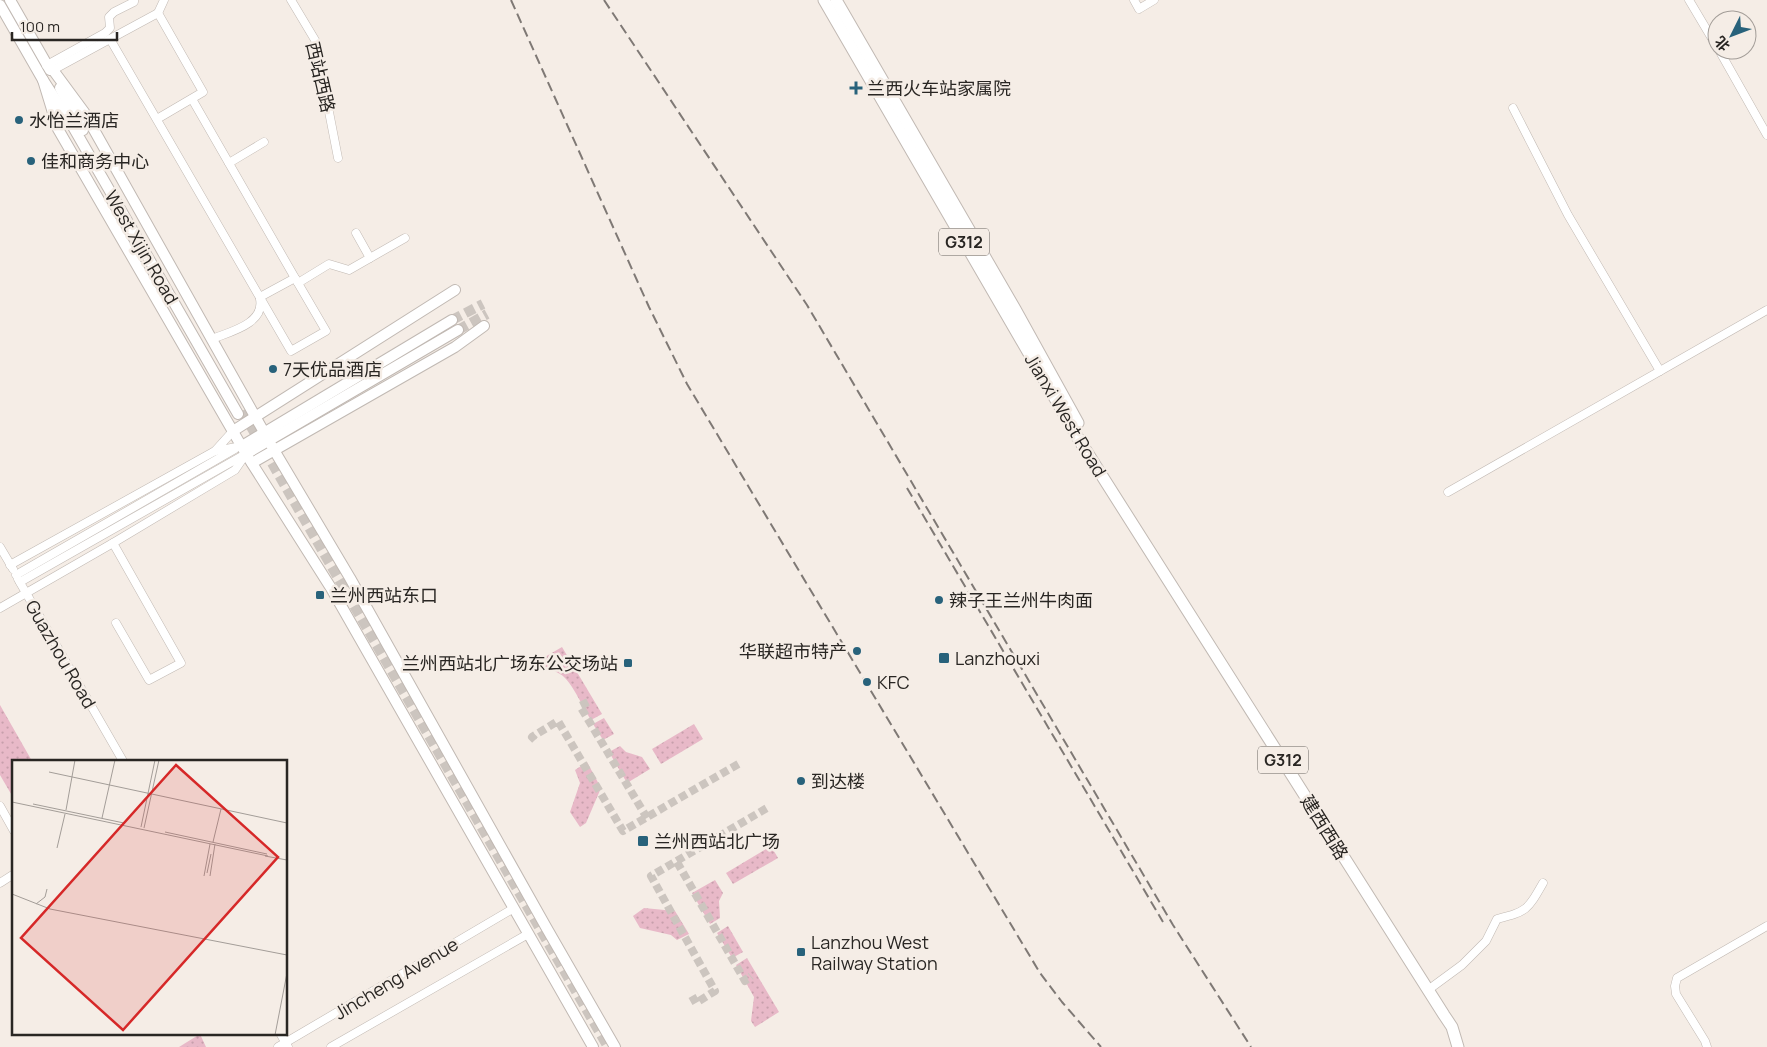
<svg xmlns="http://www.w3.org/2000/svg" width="1767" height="1047" font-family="Manrope,'Noto Sans SC',sans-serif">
  <defs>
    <pattern id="park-dots" width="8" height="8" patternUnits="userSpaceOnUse" patternTransform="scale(1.25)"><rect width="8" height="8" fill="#e8b9c8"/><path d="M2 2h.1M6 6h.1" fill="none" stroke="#c79fac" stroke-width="1.8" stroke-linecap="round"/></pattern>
  </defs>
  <rect width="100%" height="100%" fill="#f5ede6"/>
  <g fill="url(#park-dots)">
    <path d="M562,647L602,714L591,720C584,709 573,685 564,677C556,669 544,671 538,661Z"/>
    <polygon points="0,705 32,761 14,761 14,799 0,775"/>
    <polygon points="604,718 614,734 603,740 593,724"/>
    <polygon points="694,724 703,739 661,764 652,749"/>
    <polygon points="620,746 626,752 642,757 650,769 627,783 609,752"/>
    <polygon points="587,762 601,788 586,823 580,827 570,812 580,783 575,770"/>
    <polygon points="771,846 778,858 733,884 726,873"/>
    <polygon points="715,880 723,893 719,901 720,918 710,924 692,893"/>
    <polygon points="644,908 675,911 689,934 677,940 671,935 640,928 633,916"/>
    <polygon points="728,926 743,952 732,958 717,933"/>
    <polygon points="747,958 779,1012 755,1027 751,1021 754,997 736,965"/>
    <polygon points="200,1034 206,1047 179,1047"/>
  </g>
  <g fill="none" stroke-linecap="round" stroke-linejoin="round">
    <g stroke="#ccc5bf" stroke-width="8" stroke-dasharray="8 4" stroke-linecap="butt">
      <polyline points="588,702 580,706 647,818"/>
      <polyline points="535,740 532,737 558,721 623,831 740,763"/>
      <polyline points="677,862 745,981 751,976"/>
      <polyline points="692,996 696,1003 715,991 651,876 767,808"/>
    </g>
    <g stroke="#ccc5bf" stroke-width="10" stroke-dasharray="10 5" stroke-linecap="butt">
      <polyline points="452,320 483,304"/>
      <polyline points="458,330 487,314"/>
      <polyline points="242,411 608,1047"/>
    </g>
    <g stroke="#c1b9b3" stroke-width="9">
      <g id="minor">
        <polyline points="291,0 315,40 338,158"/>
        <polyline points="1134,0 1139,9 1154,0"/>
        <polyline points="1689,0 1717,47"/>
        <polyline points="158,13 164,0"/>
        <polyline points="1719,50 1767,135"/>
        <polyline points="47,65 105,33 110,28 109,17 114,12 134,2 134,0"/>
        <polyline points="53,70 110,39"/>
        <polyline points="192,99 295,278 260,297"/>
        <polyline points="1513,108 1568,215 1660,371"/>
        <polyline points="157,119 203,92 158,13 110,39 291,351 326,331 295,278"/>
        <polyline points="229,163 264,142"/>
        <polyline points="356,233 370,258"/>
        <polyline points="298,283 329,264 349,270 405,238"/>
        <path d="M212,339C229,332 265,324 260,299"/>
        <polyline points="215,451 233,431"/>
        <polyline points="1448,492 1767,310"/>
        <polyline points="113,543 181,663 149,680 116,623"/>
        <polyline points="0,547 13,569"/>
        <polyline points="10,565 215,451 242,446"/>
        <polyline points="16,575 235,449"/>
        <polyline points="18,579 123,761"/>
        <polyline points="20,582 242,456"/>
        <polyline points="0,608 113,543 235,470 246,454"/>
        <polyline points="0,806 14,831"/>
        <polyline points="0,883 14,874"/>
        <path d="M1428,990L1462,965L1486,941L1497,919C1527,911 1527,911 1543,883"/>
        <polyline points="280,1033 288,1047"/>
        <polyline points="278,1047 514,908"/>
        <polyline points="331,1047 528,934"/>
        <polyline points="1707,1047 1705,1041 1676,994 1675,986 1677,978 1767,926"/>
      </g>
    </g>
    <g stroke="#c1b9b3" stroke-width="12">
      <g id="major">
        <polyline points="10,0 50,70"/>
        <polyline points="0,5 43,80 72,125 238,414"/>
        <polyline points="47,65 53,70 84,112 274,450 350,578 546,927 615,1047"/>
        <polyline points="43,80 58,129 246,454 331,588 593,1047"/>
        <polyline points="60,88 83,130"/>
        <polyline points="233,431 455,290"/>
        <polyline points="242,446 452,320"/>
        <polyline points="246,454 458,330"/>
        <polyline points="252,463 455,347 484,326"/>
      </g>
    </g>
    <g stroke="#c1b9b3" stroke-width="13">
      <g id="highway">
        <polyline points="824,0 1078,438 1444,1015 1452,1027 1458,1047"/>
        <polyline points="836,0 1015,309 1078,423"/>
      </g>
    </g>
    <use href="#minor" stroke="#fff" stroke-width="8"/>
    <use href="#major" stroke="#fff" stroke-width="10"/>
    <use href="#highway" stroke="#fff" stroke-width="11"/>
    <g stroke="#7f7975" stroke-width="2" stroke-dasharray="10 5" stroke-linecap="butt">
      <polyline points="511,0 649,307 687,384 1040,973 1062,1002 1101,1047"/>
      <polyline points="604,0 807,305 1173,925 1251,1047"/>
      <polyline points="907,488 1163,922"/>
    </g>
  </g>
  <g fill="#28627b" stroke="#f5ede6" stroke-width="2">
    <path d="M853.5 80.5h5v5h5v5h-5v5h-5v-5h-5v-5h5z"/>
    <circle cx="19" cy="120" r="5"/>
    <circle cx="31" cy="161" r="5"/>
    <circle cx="273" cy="369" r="5"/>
    <rect x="315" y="590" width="10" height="10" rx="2.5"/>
    <circle cx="939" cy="600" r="5"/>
    <circle cx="857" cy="651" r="5"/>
    <rect x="938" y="652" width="12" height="12" rx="2.5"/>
    <rect x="623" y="658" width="10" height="10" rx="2.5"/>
    <circle cx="867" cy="682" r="5"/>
    <circle cx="801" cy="781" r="5"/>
    <rect x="637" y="835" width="12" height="12" rx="2.5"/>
    <rect x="796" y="947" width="10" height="10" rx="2.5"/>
  </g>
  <g text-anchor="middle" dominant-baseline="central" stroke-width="5" stroke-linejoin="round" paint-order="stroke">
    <g fill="#f5ede6" stroke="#66625e" stroke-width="1">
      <rect x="939" y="228.5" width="50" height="27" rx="4"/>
      <rect x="1258" y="746.5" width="50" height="27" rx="4"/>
    </g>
    <g font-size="16" font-weight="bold" fill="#292623">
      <text x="964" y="242">G312</text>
      <text x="1283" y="760">G312</text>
    </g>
    <g font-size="18" fill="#292623" stroke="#f5ede6">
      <text transform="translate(321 77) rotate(77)">西站西路</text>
      <text transform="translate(142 247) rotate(60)">West Xijin Road</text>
      <text transform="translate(1066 415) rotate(59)">Jianxi West Road</text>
      <text transform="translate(61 654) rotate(60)">Guazhou Road</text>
      <text transform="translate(1325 827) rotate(58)">建西西路</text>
      <text transform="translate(396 978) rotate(-31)">Jincheng Avenue</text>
    </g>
    <g font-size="18" fill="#292623" stroke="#f5ede6" text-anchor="start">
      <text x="867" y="88">兰西火车站家属院</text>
      <text x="29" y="120">水怡兰酒店</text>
      <text x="41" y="161">佳和商务中心</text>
      <text x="283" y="369">7天优品酒店</text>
      <text x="330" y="595">兰州西站东口</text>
      <text x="949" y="600">辣子王兰州牛肉面</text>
      <text x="847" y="651" text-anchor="end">华联超市特产</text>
      <text x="955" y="658">Lanzhouxi</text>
      <text x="618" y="663" text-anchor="end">兰州西站北广场东公交场站</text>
      <text x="877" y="682">KFC</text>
      <text x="811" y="781">到达楼</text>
      <text x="654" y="841">兰州西站北广场</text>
      <text x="811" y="942">Lanzhou West<tspan x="811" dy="21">Railway Station</tspan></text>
    </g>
  </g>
  <g transform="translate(12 760)">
    <rect width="275" height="275" fill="#f5ede6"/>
    <path fill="none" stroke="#a39d98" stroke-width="1" d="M37,12L275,63M0,42L256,96M21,44L112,63M54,50L63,0M90,58L103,0M129,67L143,0M132,68L147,0M153,72L255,94M201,82L209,49M45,88L53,54M253,96L275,100M195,113L199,94M192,116L198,84M198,116L203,84M0,134L38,149L275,195M24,144L33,137L35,129M263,275L275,213"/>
    <path fill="#d62828" fill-opacity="0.15" stroke="#d62828" stroke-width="2.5" d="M164,5L266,97L111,270L9,178Z"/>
    <rect width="275" height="275" fill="none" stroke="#292623" stroke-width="2.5"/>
  </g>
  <g transform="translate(1732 35) rotate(228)"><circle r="24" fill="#f5ede6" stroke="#a39d98"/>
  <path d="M0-4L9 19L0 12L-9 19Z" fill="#28627b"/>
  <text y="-8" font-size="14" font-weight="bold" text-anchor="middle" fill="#292623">北</text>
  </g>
  <path d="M12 32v8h105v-8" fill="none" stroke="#292623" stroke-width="2.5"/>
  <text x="20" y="32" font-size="15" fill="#292623" stroke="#f5ede6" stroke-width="4" paint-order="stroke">100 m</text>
</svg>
